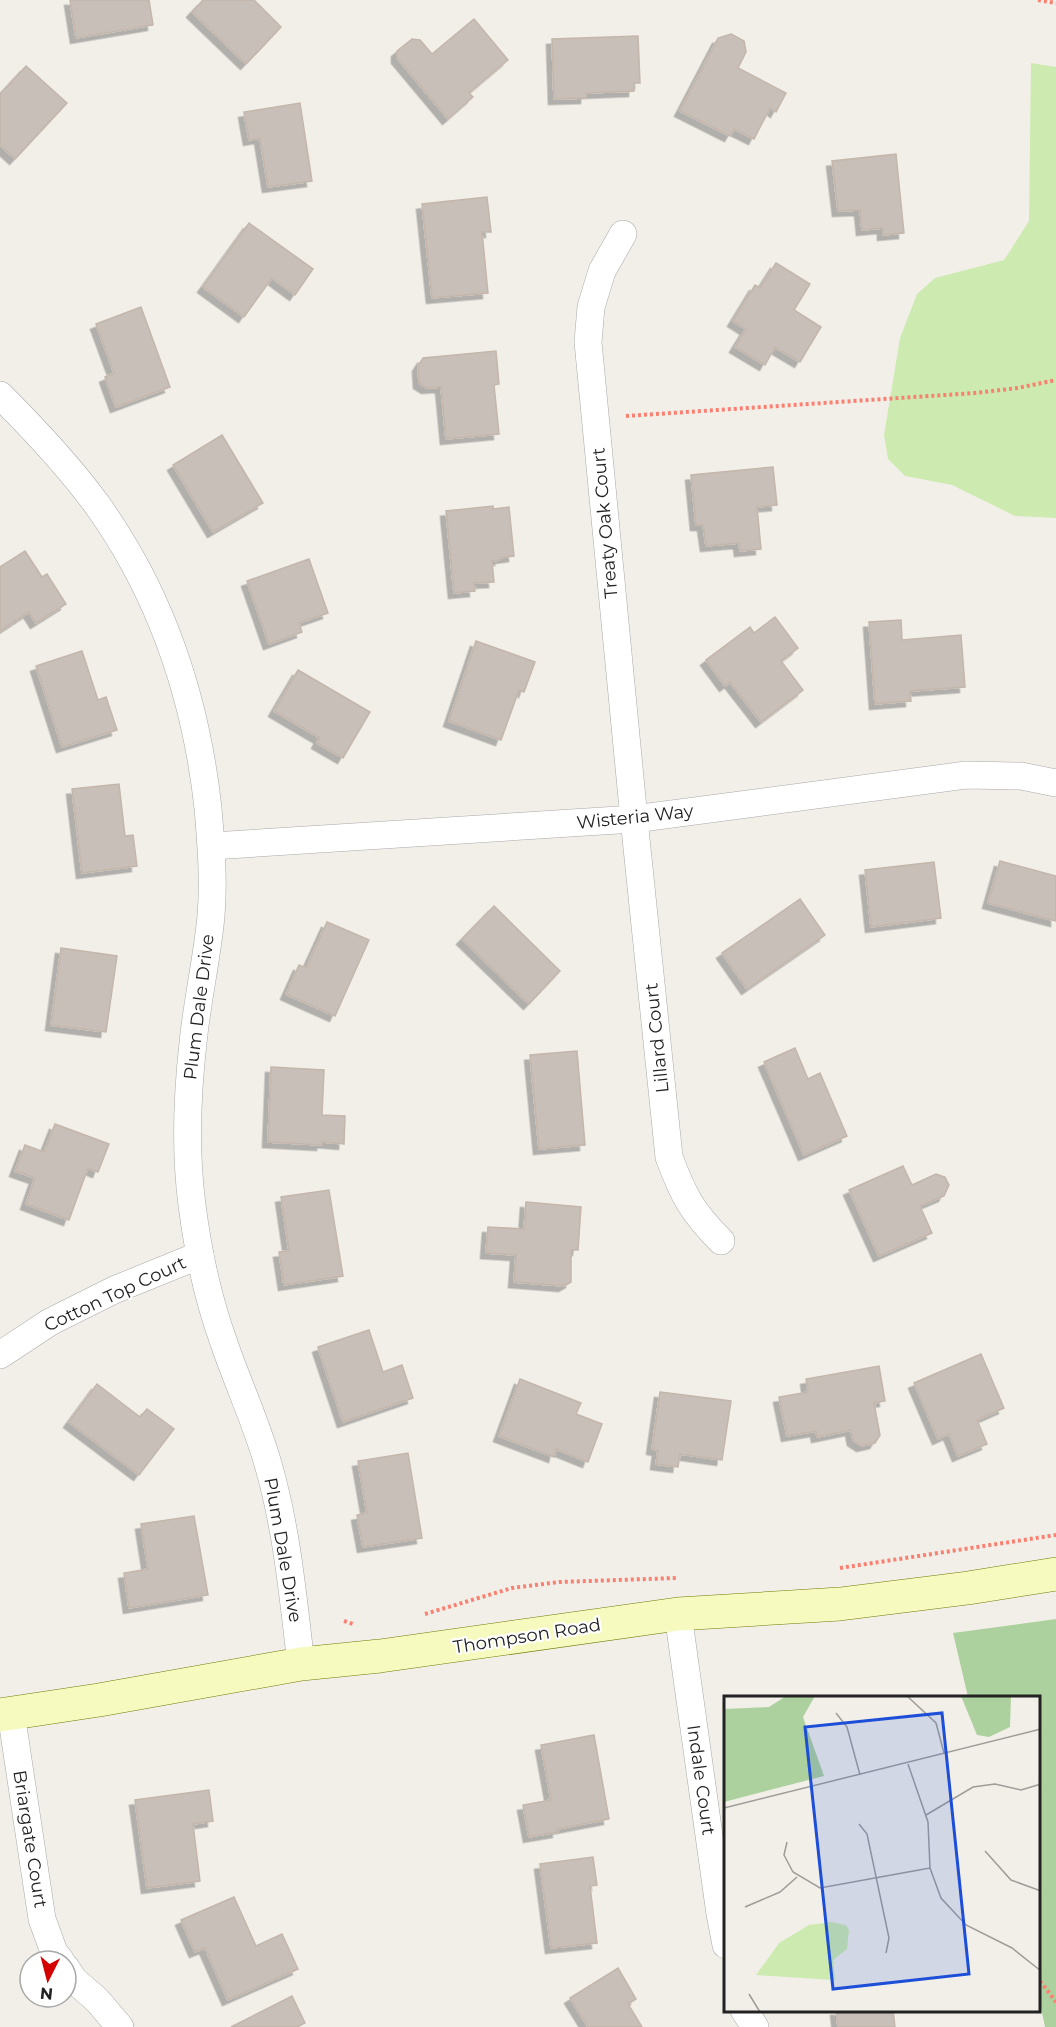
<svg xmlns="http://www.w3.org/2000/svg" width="1056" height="2027" font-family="Montserrat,sans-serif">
  <defs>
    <filter id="shadow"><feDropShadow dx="-5.5" dy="5.5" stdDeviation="0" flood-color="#0004"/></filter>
  </defs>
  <rect width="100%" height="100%" fill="#f2efe9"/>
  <polygon fill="#cdebb0" points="1031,63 1056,67 1056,518 1015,516 952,485 905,476 888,459 884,435 900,338 917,294 935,278 1004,260 1029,221"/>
  <polygon fill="#add19e" points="1056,1619 1056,2027 1045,2027 1040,2003 1040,1697 968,1697 953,1633"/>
  <g fill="#c7bfb8" stroke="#c4b6ab" stroke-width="1.5" filter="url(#shadow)">
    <polygon points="70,0 149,0 153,25 76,38"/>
    <polygon points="203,0 254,0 281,27 246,64 192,12"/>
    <polygon points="474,19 508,60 469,93 473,97 448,119 397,58 397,51 412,39 420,40 432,54"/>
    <polygon points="731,34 744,41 746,52 738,68 786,93 776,112 770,108 754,139 734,129 730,136 680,111 718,38"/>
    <polygon points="638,36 640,83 634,83 634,91 586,93 586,98 554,99 552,39"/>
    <polygon points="26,66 67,103 15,159 0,145 0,94"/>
    <polygon points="300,103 312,181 268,187 260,138 249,140 244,112"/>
    <polygon points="896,154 904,233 883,235 883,228 862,230 860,210 838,211 832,161"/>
    <polygon points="487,197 491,232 482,232 488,293 432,298 422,204"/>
    <polygon points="249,223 313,269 295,295 272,278 244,317 203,287"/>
    <polygon points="776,263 810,284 794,310 821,327 800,362 775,347 765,365 735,347 746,329 733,321 755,285 760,288"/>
    <polygon points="141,307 170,387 116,407 105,377 114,373 96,324"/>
    <polygon points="496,351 499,384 494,385 499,434 446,439 441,387 427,388 419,383 418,366 423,358"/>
    <polygon points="222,435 263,503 213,532 173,465"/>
    <polygon points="773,467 777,505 757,507 761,549 740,551 739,543 706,546 703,525 696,525 691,475"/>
    <polygon points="493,506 493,509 509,507 514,556 500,558 500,560 492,561 494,582 474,583 475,591 454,593 446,511"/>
    <polygon points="25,551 42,577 47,574 66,604 36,623 29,612 0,631 0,567"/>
    <polygon points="309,559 328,613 299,623 302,632 269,644 247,581"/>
    <polygon points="775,617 798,648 781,661 803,690 761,722 730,682 725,686 706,660 750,627 754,633"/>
    <polygon points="901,620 902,640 961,635 965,687 910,691 911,701 875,704 869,622"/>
    <polygon points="476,641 535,662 524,692 519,690 501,740 449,721"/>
    <polygon points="82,651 98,700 106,697 117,730 62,747 36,666"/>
    <polygon points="298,670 370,712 343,758 317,743 320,738 274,711"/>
    <polygon points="119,784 125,836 133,835 137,866 82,873 72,789"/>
    <polygon points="1000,861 1056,876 1056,921 988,903"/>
    <polygon points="934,862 941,918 871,927 865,870"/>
    <polygon points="800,899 825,935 747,989 722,953"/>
    <polygon points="494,906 560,971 529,1004 462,939"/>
    <polygon points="327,922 369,940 335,1016 286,994 299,965 306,968"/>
    <polygon points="61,948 117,956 106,1032 51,1025"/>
    <polygon points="795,1048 808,1079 820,1073 847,1136 804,1155 764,1062"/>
    <polygon points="577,1051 585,1145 539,1149 530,1055"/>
    <polygon points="271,1067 324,1070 322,1115 345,1116 344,1144 322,1142 322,1145 268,1142"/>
    <polygon points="55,1124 109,1144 98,1172 88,1168 69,1220 26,1204 35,1178 15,1171 25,1145 44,1152"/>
    <polygon points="903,1166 912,1185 936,1174 945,1177 949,1185 944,1196 920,1206 932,1233 879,1256 849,1190"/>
    <polygon points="329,1190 343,1276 284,1285 279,1252 289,1251 281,1197"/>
    <polygon points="526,1202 581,1207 578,1250 571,1250 571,1282 564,1286 514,1282 516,1255 486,1253 488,1227 524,1229"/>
    <polygon points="369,1330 383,1372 402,1365 413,1398 343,1422 318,1347"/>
    <polygon points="981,1354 1004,1408 977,1420 987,1444 958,1456 949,1434 938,1439 914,1383"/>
    <polygon points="879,1366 885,1401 874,1403 880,1435 875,1443 862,1446 853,1440 851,1430 817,1437 816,1431 787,1436 779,1397 808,1392 806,1379"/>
    <polygon points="520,1379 581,1403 576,1414 602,1424 588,1462 556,1449 554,1457 499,1436"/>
    <polygon points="97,1384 140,1417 147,1409 174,1429 139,1475 69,1422"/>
    <polygon points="660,1392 731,1401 722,1460 680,1454 678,1467 656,1464 658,1450 652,1449"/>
    <polygon points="408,1453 422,1538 363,1547 357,1515 367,1513 358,1461"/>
    <polygon points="194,1516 208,1595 129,1608 124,1573 148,1569 141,1524"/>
    <polygon points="594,1735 609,1819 557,1829 558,1832 529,1837 523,1805 551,1800 541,1745"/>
    <polygon points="209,1790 213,1821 193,1824 200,1881 147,1888 135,1800"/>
    <polygon points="593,1857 597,1885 590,1886 597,1943 551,1948 540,1864"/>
    <polygon points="234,1897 256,1946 282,1934 298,1969 228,2000 205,1948 195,1952 181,1920"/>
    <polygon points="618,1968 636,1999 628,2004 642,2027 588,2027 570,1998"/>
    <polygon points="292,1996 305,2023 297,2027 231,2027"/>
    <polygon points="836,2010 893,2010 895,2027 838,2027"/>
  </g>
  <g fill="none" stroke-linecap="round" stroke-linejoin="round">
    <g stroke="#a9a9a9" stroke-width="28">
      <g id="street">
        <path d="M623,234L602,271L591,307L588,342L634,819L669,1157C683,1195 692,1212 721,1241"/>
        <path d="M0,395C35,430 69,466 98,506C162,596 196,699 208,808C211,844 214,880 211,916C207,959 197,1001 193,1043C187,1096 185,1152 192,1205C198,1252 208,1299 224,1343C238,1384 256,1422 268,1464C287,1529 293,1597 301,1664"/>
        <polyline points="212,846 634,819 966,775 1021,776 1056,783"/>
        <polyline points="0,1355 50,1322 114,1290 200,1255"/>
        <polyline points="678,1614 720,1914 726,1945"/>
        <polyline points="11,1713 42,1919 54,1952 61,1961"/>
        <polyline points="66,1968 74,1980 97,2000 120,2027"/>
        <polyline points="744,2010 755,2027"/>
      </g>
    </g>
    <g stroke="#707d05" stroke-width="34">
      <polyline id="secondary" points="0,1715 99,1700 301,1664 380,1656 678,1614 840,1604 968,1588 1056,1574"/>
    </g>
    <g stroke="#fa8072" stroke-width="4" stroke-dasharray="3 3" stroke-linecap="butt">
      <polyline points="1038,0 1056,3"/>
      <polyline points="626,416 975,393 1018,388 1056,380"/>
      <polyline points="840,1568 1056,1535"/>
      <polyline points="425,1614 512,1588 559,1582 677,1578"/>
      <polyline points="344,1621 353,1624"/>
      <polyline points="1040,1981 1056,2002"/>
    </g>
    <use href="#street" stroke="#fff" stroke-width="27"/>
    <use href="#secondary" stroke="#f7fabf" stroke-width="33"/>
  </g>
  <g text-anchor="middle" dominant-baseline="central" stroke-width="4.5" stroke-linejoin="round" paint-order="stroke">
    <g font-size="18" fill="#222" stroke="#fff">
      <text transform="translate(605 523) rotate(-95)">Treaty Oak Court</text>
      <text transform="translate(635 817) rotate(-6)">Wisteria Way</text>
      <text transform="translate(199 1007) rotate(-83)">Plum Dale Drive</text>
      <text transform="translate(657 1038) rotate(-96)">Lillard Court</text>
      <text transform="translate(115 1294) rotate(-25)">Cotton Top Court</text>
      <text transform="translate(283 1550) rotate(80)">Plum Dale Drive</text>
      <text transform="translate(527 1636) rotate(-9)">Thompson Road</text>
      <text transform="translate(701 1780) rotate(82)">Indale Court</text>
      <text transform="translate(30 1839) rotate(81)">Briargate Court</text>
    </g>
  </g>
  <g transform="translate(724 1696)">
    <rect width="316" height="316" fill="#f2efe9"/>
    <path d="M107,226L122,229L125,234L123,253L109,264L111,284L32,279L55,247L85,229Z" fill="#cdebb0"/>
    <path d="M62,0H91L79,21L100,80L0,106V13L45,11ZM237,0H287L286,31L265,41L253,39Z" fill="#add19e"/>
    <path fill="none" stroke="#9f9d99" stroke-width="1.5" d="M183,0L212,27L220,57M112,17L123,31L136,79M184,68L204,126L206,172L217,202L242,229L288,252L317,275M0,112L317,33M202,119L249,91L271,88L297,94L317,88M135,128L143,138L158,209L165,242L162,257M63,146L60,159L69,176L96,192L206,172M261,155L287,184L317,195M21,211L56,196L73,181M25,298L36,316"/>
    <path fill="#1d4ed8" fill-opacity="0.15" stroke="#1d4ed8" stroke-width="3" d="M218,17L245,278L109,293L81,31Z"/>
    <rect width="316" height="316" fill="none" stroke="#222" stroke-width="3"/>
  </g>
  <g transform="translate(48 1979) rotate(186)"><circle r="28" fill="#ffffff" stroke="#a7a7a7" stroke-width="1.5"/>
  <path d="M0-4.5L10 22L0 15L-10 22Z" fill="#d40000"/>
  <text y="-9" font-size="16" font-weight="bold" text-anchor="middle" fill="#222222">N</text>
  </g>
</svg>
